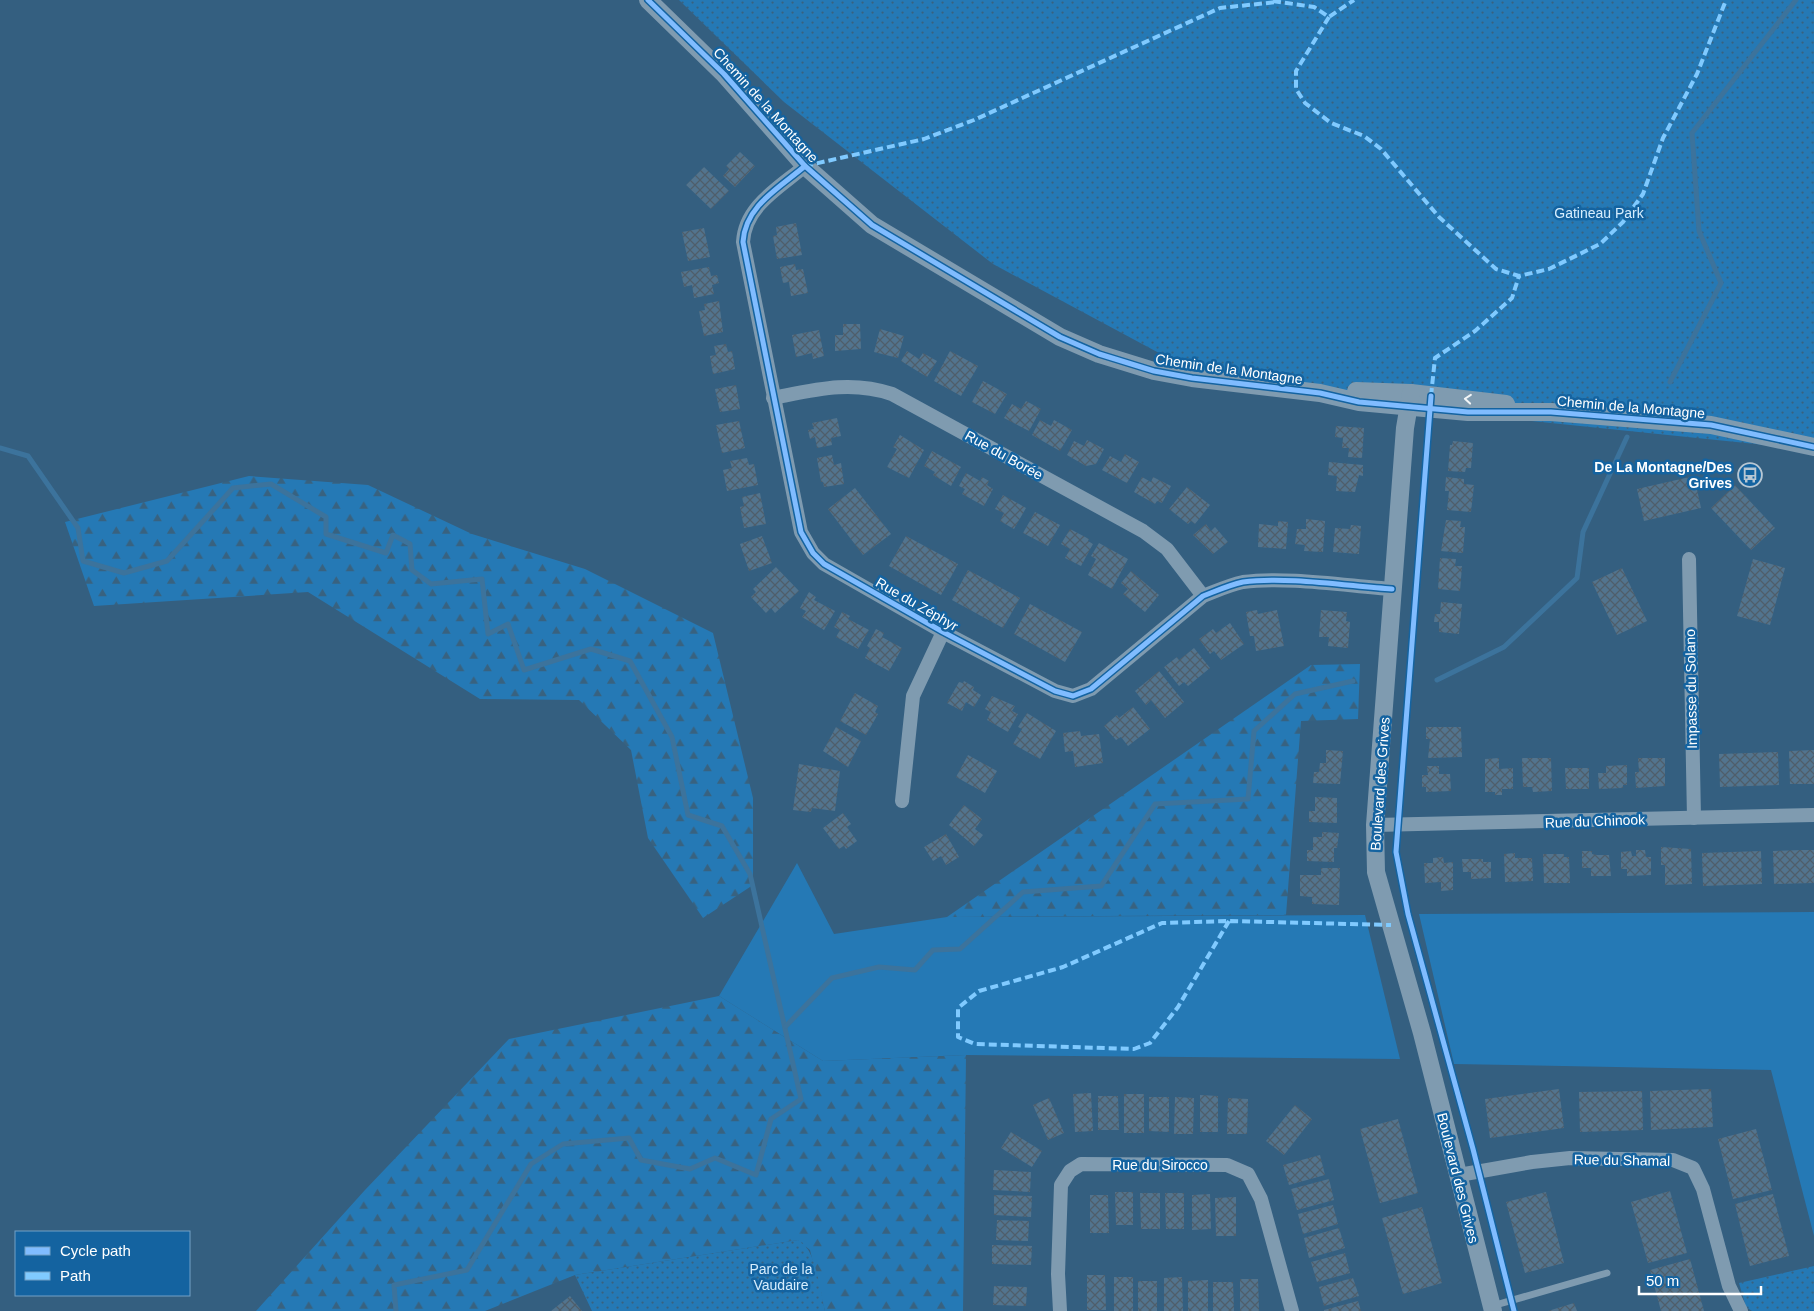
<svg xmlns="http://www.w3.org/2000/svg" width="1814" height="1311" font-family="Arial,sans-serif">
  <defs>
    <pattern id="forest-firs" width="22" height="20" patternUnits="userSpaceOnUse" patternTransform="scale(1.25)"><rect width="22" height="20" fill="#2579b5"/><path d="M5 1l3.5 6h-7zM16 11l3.5 6h-7z" fill="#386280"/></pattern>
    <pattern id="park-dots" width="8" height="8" patternUnits="userSpaceOnUse" patternTransform="scale(1.25)"><rect width="8" height="8" fill="#2579b5"/><path d="M2 2h.1M6 6h.1" fill="none" stroke="#386280" stroke-width="1.8" stroke-linecap="round"/></pattern>
    <pattern id="building-cross-hatch" width="8" height="8" patternUnits="userSpaceOnUse" patternTransform="scale(1.25)"><rect width="8" height="8" fill="#52748e"/><path d="M0 0l8 8M0 8l8-8" fill="none" stroke="#4f5e6a"/></pattern>
  </defs>
  <rect width="100%" height="100%" fill="#345f80"/>
  <g fill="#2579b5">
    <polygon points="797,863 834,934 947,917 1365,915 1400,1059 966,1055 823,1061 719,996"/>
    <polygon points="1814,912 1814,1236 1771,1070 1454,1064 1419,914"/>
  </g>
  <g fill="url(#forest-firs)">
    <polygon points="249,476 368,485 472,534 585,569 713,633 753,798 753,885 703,918 648,838 631,750 579,700 480,699 308,592 94,606 65,522"/>
    <polygon points="1360,664 1358,719 1301,721 1286,915 947,917 1311,665"/>
    <polygon points="719,996 823,1061 966,1055 963,1311 825,1311 810,1250 798,1240 575,1275 485,1311 256,1311 365,1190 509,1039"/>
  </g>
  <g fill="url(#park-dots)">
    <polygon points="679,0 1814,0 1814,450 1228,390 993,264 784,102"/>
    <path d="M798,1240C815,1245 821,1294 825,1311H592L575,1275Z"/>
    <polygon points="1814,1266 1814,1311 1752,1311 1746,1307 1739,1283"/>
  </g>
  <g fill="none" stroke-linecap="round" stroke-linejoin="round">
    <g stroke="#3c739c" stroke-width="5">
      <polyline points="1670,382 1721,283 1699,231 1692,133 1796,0"/>
      <polyline points="0,448 28,456 78,528 83,561 124,573 167,561 233,488 271,484 326,517 326,534 386,553 393,535 410,544 412,570 431,584 482,579 488,634 508,624 524,670 591,649 630,661 672,737 688,815 722,826 750,874 801,1099 771,1119 756,1175 715,1158 690,1169 641,1160 629,1138 563,1144 531,1164 467,1270 394,1285 396,1311"/>
      <polyline points="1437,680 1504,647 1577,578 1583,532 1627,437"/>
      <polyline points="786,1026 832,978 879,967 915,970 933,950 960,949 1023,892 1101,886 1155,804 1248,799 1254,731 1295,694 1353,681"/>
    </g>
  </g>
  <g fill="url(#building-cross-hatch)">
    <polygon points="740,152 755,166 735,187 723,176 729,169 726,166"/>
    <polygon points="704,167 729,191 711,209 686,185"/>
    <polygon points="796,223 802,255 777,259 773,236 777,235 776,227"/>
    <polygon points="704,228 710,257 688,261 682,232"/>
    <polygon points="795,264 796,270 803,269 808,293 791,296 789,282 783,283 780,267"/>
    <polygon points="709,267 711,276 717,275 719,283 712,285 714,294 694,298 692,285 684,287 681,272"/>
    <polygon points="719,301 723,332 704,336 699,311 705,310 704,304"/>
    <polygon points="843,324 860,324 861,349 835,351 835,335 843,335"/>
    <polygon points="880,329 904,336 898,358 874,352"/>
    <polygon points="819,330 824,356 813,359 812,353 796,357 792,335"/>
    <polygon points="726,344 728,352 732,351 735,369 713,374 710,356 716,355 714,346"/>
    <polygon points="907,351 919,359 923,353 937,361 927,377 901,361"/>
    <polygon points="950,351 978,366 961,396 934,381"/>
    <polygon points="983,381 1007,394 995,414 972,402"/>
    <polygon points="736,385 740,409 720,412 715,389"/>
    <polygon points="1026,401 1041,409 1029,431 1004,418 1012,404 1021,409"/>
    <polygon points="837,418 841,436 831,438 832,445 817,448 815,437 810,439 808,430 814,429 812,423"/>
    <polygon points="1040,420 1051,426 1054,420 1072,430 1060,451 1032,435"/>
    <polygon points="739,421 745,448 722,453 716,425"/>
    <polygon points="1336,426 1364,428 1362,458 1348,457 1349,448 1342,448 1343,438 1335,437"/>
    <polygon points="900,435 924,450 909,478 887,467 897,449 893,447"/>
    <polygon points="1087,440 1104,449 1096,464 1086,466 1067,455 1074,441 1084,446"/>
    <polygon points="1453,441 1473,443 1471,468 1466,468 1465,472 1448,471 1450,445 1452,445"/>
    <polygon points="932,451 961,467 951,486 933,475 935,472 924,466"/>
    <polygon points="1125,454 1139,462 1127,483 1102,470 1110,456 1121,462"/>
    <polygon points="832,455 834,465 841,463 844,484 824,487 823,482 821,482 817,458"/>
    <polygon points="747,458 749,465 754,464 758,485 727,491 723,470 732,468 730,461"/>
    <polygon points="1329,462 1363,465 1363,476 1359,475 1355,492 1336,491 1337,476 1328,475"/>
    <polygon points="966,473 980,481 982,477 989,481 987,485 993,489 984,506 962,494 965,489 959,486"/>
    <polygon points="1694,476 1701,508 1644,521 1637,489"/>
    <polygon points="1142,477 1151,482 1153,477 1171,486 1162,503 1157,501 1155,504 1134,492"/>
    <polygon points="1446,477 1464,479 1464,484 1474,485 1471,512 1447,510 1449,491 1445,491"/>
    <polygon points="1735,485 1775,528 1751,550 1711,508"/>
    <polygon points="1187,487 1210,505 1195,524 1191,521 1188,524 1169,509"/>
    <polygon points="855,488 891,534 863,555 828,509"/>
    <polygon points="760,493 766,524 744,528 740,507 744,506 742,497"/>
    <polygon points="1003,495 1026,508 1014,529 1000,521 1004,513 995,509"/>
    <polygon points="1035,512 1060,525 1048,546 1023,533"/>
    <polygon points="1306,519 1325,521 1323,552 1304,551 1305,545 1295,544 1297,529 1306,529"/>
    <polygon points="1446,520 1461,521 1460,527 1465,527 1463,553 1441,551"/>
    <polygon points="1278,521 1288,522 1286,549 1258,547 1259,524 1278,526"/>
    <polygon points="1206,524 1211,531 1215,527 1228,542 1213,554 1193,535"/>
    <polygon points="1351,525 1361,526 1359,554 1333,552 1335,528 1350,529"/>
    <polygon points="1070,529 1089,539 1088,541 1093,544 1081,566 1065,558 1070,549 1061,544"/>
    <polygon points="762,536 772,563 749,571 740,544"/>
    <polygon points="906,536 958,564 941,595 889,566"/>
    <polygon points="1099,543 1128,559 1112,589 1088,575 1096,559 1091,556"/>
    <polygon points="1440,558 1456,559 1455,566 1462,566 1460,591 1438,589"/>
    <polygon points="1753,559 1785,568 1770,625 1737,616"/>
    <polygon points="776,567 799,591 775,613 771,608 766,613 751,597 756,592 753,589"/>
    <polygon points="1622,568 1647,621 1617,635 1592,582"/>
    <polygon points="968,570 1020,598 1003,628 952,600"/>
    <polygon points="1131,571 1159,595 1145,612 1123,594 1128,589 1121,583"/>
    <polygon points="809,592 816,597 814,600 835,611 824,630 802,617 806,611 800,608"/>
    <polygon points="1441,602 1462,604 1459,634 1439,632 1439,622 1434,622 1435,614 1440,614"/>
    <polygon points="1030,604 1082,632 1065,662 1014,634"/>
    <polygon points="1257,610 1258,614 1277,610 1284,646 1256,651 1254,636 1250,636 1246,612"/>
    <polygon points="1321,610 1347,612 1346,621 1350,622 1348,648 1328,646 1329,637 1319,637"/>
    <polygon points="842,612 850,616 848,619 869,630 858,649 836,637 840,630 834,627"/>
    <polygon points="1230,623 1244,644 1221,660 1214,651 1210,654 1199,639 1213,629 1216,633"/>
    <polygon points="876,629 884,633 882,637 902,648 889,671 865,658 870,648 867,646"/>
    <polygon points="1194,648 1210,668 1188,686 1184,682 1179,686 1164,667 1177,657 1179,660"/>
    <polygon points="1159,671 1184,702 1165,718 1151,700 1146,705 1135,691"/>
    <polygon points="964,681 974,687 973,690 981,695 974,707 966,702 962,711 947,703 959,682 963,683"/>
    <polygon points="855,693 878,706 875,712 878,714 866,735 840,721"/>
    <polygon points="992,696 1015,706 1012,711 1018,714 1008,732 987,720 991,712 985,709"/>
    <polygon points="1133,707 1150,729 1128,746 1121,737 1116,740 1104,726 1117,715 1119,718"/>
    <polygon points="1027,713 1056,731 1040,759 1013,744 1022,729 1018,727"/>
    <polygon points="836,727 861,741 848,767 823,751"/>
    <polygon points="1426,727 1461,727 1462,757 1428,758 1430,739 1426,739"/>
    <polygon points="1080,731 1081,736 1099,734 1103,763 1075,767 1073,751 1065,752 1063,733"/>
    <polygon points="1326,750 1343,751 1340,784 1313,783 1314,772 1319,772 1320,763 1326,763"/>
    <polygon points="1814,750 1814,784 1790,784 1789,751"/>
    <polygon points="1778,752 1779,785 1720,787 1719,754"/>
    <polygon points="968,755 997,771 985,793 956,777"/>
    <polygon points="1499,758 1499,769 1513,768 1513,789 1502,789 1502,795 1495,795 1495,792 1485,792 1485,759"/>
    <polygon points="1522,758 1551,758 1552,791 1533,792 1532,787 1523,787"/>
    <polygon points="1638,758 1665,758 1665,786 1636,788 1635,772 1639,772"/>
    <polygon points="799,764 840,771 835,811 812,808 811,812 793,810"/>
    <polygon points="1627,765 1627,785 1623,785 1623,788 1599,789 1598,773 1606,773 1606,766"/>
    <polygon points="1427,766 1439,766 1439,774 1450,774 1451,791 1426,792 1426,787 1422,787 1422,775 1428,775"/>
    <polygon points="1565,768 1589,768 1589,789 1566,789"/>
    <polygon points="1315,797 1337,798 1337,823 1309,822 1309,811 1315,811"/>
    <polygon points="964,805 982,819 975,829 983,835 974,846 949,825"/>
    <polygon points="843,813 851,824 847,827 857,841 846,849 844,846 839,849 823,828"/>
    <polygon points="1322,832 1339,833 1337,848 1334,848 1334,862 1307,861 1307,850 1313,850 1313,837 1322,837"/>
    <polygon points="946,834 959,857 946,865 941,856 933,861 924,847"/>
    <polygon points="1661,847 1691,849 1692,884 1665,885 1665,865 1661,865"/>
    <polygon points="1636,850 1645,850 1646,857 1651,857 1651,875 1627,876 1627,869 1621,869 1621,852 1631,851 1632,856 1636,856"/>
    <polygon points="1803,850 1814,850 1814,883 1774,884 1773,851"/>
    <polygon points="1582,851 1592,851 1592,854 1597,855 1609,855 1611,876 1591,876 1591,868 1582,868"/>
    <polygon points="1761,851 1762,884 1703,886 1702,853"/>
    <polygon points="1515,853 1515,858 1532,858 1533,881 1505,882 1504,854"/>
    <polygon points="1543,854 1564,854 1564,857 1569,857 1570,883 1544,883"/>
    <polygon points="1443,857 1444,863 1453,862 1453,890 1441,891 1441,882 1425,883 1424,863 1433,863 1433,858"/>
    <polygon points="1462,859 1483,859 1483,862 1491,862 1491,878 1471,879 1471,872 1463,872"/>
    <polygon points="1321,868 1340,868 1339,905 1312,904 1312,897 1300,896 1300,875 1321,875"/>
    <polygon points="1559,1089 1564,1128 1490,1138 1485,1099"/>
    <polygon points="1711,1089 1713,1127 1651,1130 1650,1091"/>
    <polygon points="1642,1091 1643,1130 1580,1132 1579,1092"/>
    <polygon points="1091,1093 1093,1131 1075,1132 1073,1094"/>
    <rect x="1124" y="1094" width="20" height="39"/>
    <polygon points="1200,1095 1218,1096 1218,1132 1200,1132"/>
    <polygon points="1098,1096 1118,1096 1119,1130 1098,1130"/>
    <polygon points="1149,1097 1169,1097 1169,1132 1149,1131"/>
    <polygon points="1175,1097 1194,1098 1193,1134 1174,1134"/>
    <polygon points="1049,1098 1064,1133 1048,1140 1033,1105"/>
    <polygon points="1228,1098 1248,1099 1247,1134 1227,1134"/>
    <polygon points="1295,1105 1312,1119 1284,1155 1266,1141"/>
    <polygon points="1398,1119 1418,1193 1380,1203 1360,1129"/>
    <polygon points="1756,1129 1772,1190 1733,1199 1718,1139"/>
    <polygon points="1011,1132 1042,1151 1032,1167 1001,1148"/>
    <polygon points="1320,1155 1325,1175 1289,1185 1283,1165"/>
    <polygon points="994,1170 1031,1172 1030,1192 993,1190"/>
    <polygon points="1329,1179 1334,1200 1297,1210 1291,1189"/>
    <polygon points="1670,1191 1687,1253 1648,1263 1631,1202"/>
    <polygon points="1115,1192 1133,1192 1133,1225 1116,1225"/>
    <polygon points="1546,1192 1564,1263 1525,1273 1506,1202"/>
    <polygon points="1140,1193 1160,1193 1160,1229 1141,1229"/>
    <polygon points="1165,1193 1184,1193 1184,1229 1166,1229"/>
    <polygon points="1210,1194 1211,1229 1192,1230 1192,1195"/>
    <polygon points="1773,1194 1789,1256 1750,1266 1735,1204"/>
    <polygon points="994,1195 1032,1196 1031,1217 994,1215"/>
    <polygon points="1090,1195 1108,1195 1109,1233 1090,1233"/>
    <polygon points="1236,1197 1236,1236 1216,1236 1215,1198"/>
    <polygon points="1333,1205 1338,1224 1303,1234 1298,1214"/>
    <polygon points="1422,1207 1442,1283 1403,1294 1382,1218"/>
    <polygon points="997,1220 1029,1221 1028,1241 996,1240"/>
    <polygon points="1339,1228 1345,1248 1309,1258 1304,1238"/>
    <polygon points="992,1245 1032,1246 1031,1265 992,1264"/>
    <polygon points="1345,1253 1350,1273 1317,1282 1311,1262"/>
    <polygon points="1690,1259 1704,1311 1661,1311 1650,1270"/>
    <polygon points="1087,1275 1105,1275 1106,1310 1087,1310"/>
    <rect x="1114" y="1277" width="19" height="34"/>
    <polygon points="1182,1277 1183,1311 1164,1311 1164,1278"/>
    <polygon points="1353,1278 1359,1296 1324,1306 1319,1287"/>
    <polygon points="1240,1279 1258,1279 1259,1311 1240,1311"/>
    <polygon points="1208,1280 1208,1311 1188,1311 1188,1281"/>
    <rect x="1138" y="1281" width="19" height="30"/>
    <polygon points="1213,1282 1233,1282 1234,1311 1213,1311"/>
    <polygon points="994,1286 1027,1287 1026,1306 993,1305"/>
    <polygon points="570,1296 582,1311 551,1311"/>
    <polygon points="1358,1301 1361,1311 1324,1311 1324,1310"/>
    <polygon points="1574,1303 1577,1311 1548,1311"/>
  </g>
  <g fill="none" stroke-linecap="round" stroke-linejoin="round">
    <polyline stroke="#7f9bb0" stroke-width="7" points="1492,1306 1607,1273"/>
    <g stroke="#7f9bb0" stroke-width="14">
      <path d="M805,166C779,188 745,206 743,242L801,532L813,553L824,564L943,632L1055,691L1073,696L1091,689L1203,596C1216,591 1229,585 1243,582C1285,576 1348,586 1392,589"/>
      <path d="M773,398C814,390 850,380 892,394L1143,531L1167,549L1203,596"/>
      <polyline points="1689,559 1694,818"/>
      <polyline points="902,801 913,696 943,632"/>
      <polyline points="1375,825 1814,815"/>
      <polyline points="1459,1175 1532,1162 1570,1158 1673,1160 1693,1168 1703,1189 1729,1286 1741,1311"/>
      <polyline points="1060,1311 1058,1274 1061,1185 1070,1171 1081,1164 1227,1165 1248,1174 1261,1199 1292,1311"/>
    </g>
    <g stroke="#7f9bb0" stroke-width="18">
      <polyline points="648,0 724,74 805,166 872,225 1060,337 1099,354 1154,371 1192,378 1320,393 1359,402 1468,412 1551,412 1711,425 1814,447"/>
      <polyline points="1356,391 1411,393 1506,404"/>
      <polyline points="1411,393 1405,428 1375,825 1376,872 1422,1033 1493,1311"/>
    </g>
    <g stroke="#80caff" stroke-width="4" stroke-dasharray="8 4" stroke-linecap="butt">
      <polyline points="1273,1 1314,7 1329,17 1354,0"/>
      <polyline points="1329,17 1296,71 1296,89 1305,103 1331,123 1364,136 1381,149 1439,217 1496,269 1519,276 1549,269 1600,244 1623,222 1643,194 1663,138 1697,74 1726,0"/>
      <polyline points="805,166 924,139 974,120 1220,8 1277,2"/>
      <polyline points="1431,396 1435,358 1475,331 1512,298 1519,276"/>
      <polyline points="1229,921 1178,1007 1150,1043 1134,1049 975,1044 958,1037 958,1008 979,991 1063,967 1162,923 1229,921 1391,925"/>
    </g>
    <g stroke="#1463a0" stroke-width="8">
      <g id="cycleway">
        <polyline points="648,0 724,74 805,166 872,225 1060,337 1099,354 1154,371 1192,378 1320,393 1359,402 1468,412 1551,412 1711,425 1814,447"/>
        <path d="M805,166C779,188 745,206 743,242L801,532L813,553L824,564L943,632L1055,691L1073,696L1091,689L1203,596C1216,591 1229,585 1243,582C1285,576 1348,586 1392,589"/>
        <polyline points="1431,396 1396,852 1408,914 1473,1149 1514,1311"/>
      </g>
    </g>
    <use href="#cycleway" stroke="#80bcff" stroke-width="5"/>
  </g>
  <defs><path id="oneway-chevron" d="M-2-3.5L2.5 0L-2 3.5" fill="none" stroke-width="1.6" stroke-linecap="round" stroke-linejoin="round" transform="scale(1.25)"/></defs>
  <use stroke="#f2f5f7" href="#oneway-chevron" transform="translate(1468 399) rotate(-175)"/>
  <defs>
    <g id="bus-ring" transform="scale(1.25)"><circle r="9.5" fill="#1463a0" stroke="#b8c7d3" stroke-width="1.5"/><path d="M-5-6H5V4H4V6H2V4H-2V6H-4V4H-5ZM-3.5-4V0h7V-4ZM-3.5 1.2v1.5H-2V1.2ZM2 1.2v1.5H3.5V1.2Z" fill="#b8c7d3"/></g>
  </defs>
  <g fill-rule="evenodd">
    <use href="#bus-ring" x="1750" y="475"/>
  </g>
  <g text-anchor="middle" dominant-baseline="central" stroke-width="5" stroke-linejoin="round" paint-order="stroke">
    <g font-size="14" fill="#fff" stroke="#1463a0">
      <text transform="translate(766 105) rotate(48)">Chemin de la Montagne</text>
      <text transform="translate(1229 369) rotate(8)">Chemin de la Montagne</text>
      <text transform="translate(1631 407) rotate(5)">Chemin de la Montagne</text>
      <text transform="translate(1004 455) rotate(29)">Rue du Borée</text>
      <text transform="translate(917 604) rotate(30)">Rue du Zéphyr</text>
      <text transform="translate(1691 689) rotate(-91)">Impasse du Solano</text>
      <text transform="translate(1380 784) rotate(-86)">Boulevard des Grives</text>
      <text transform="translate(1595 821) rotate(-2)">Rue du Chinook</text>
      <text transform="translate(1622 1160) rotate(1)">Rue du Shamal</text>
      <text x="1160" y="1165">Rue du Sirocco</text>
      <text transform="translate(1458 1178) rotate(76)">Boulevard des Grives</text>
    </g>
    <g font-size="14" fill="#d6edfd" stroke="#1463a0">
      <text x="1599" y="213">Gatineau Park</text>
      <text x="781" y="1269">Parc de la<tspan x="781" dy="16">Vaudaire</tspan></text>
    </g>
    <g font-size="14" font-weight="bold" fill="#fff" stroke="#1463a0" text-anchor="end">
      <text x="1732" y="467">De La Montagne/Des<tspan x="1732" dy="16">Grives</tspan></text>
    </g>
  </g>
  <rect x="15" y="1231" width="175" height="65" fill="#1463a0" stroke="#72a1c6"/>
  <rect x="25" y="1247" width="25" height="8" fill="#80bcff" stroke="#72a1c6"/>
  <text x="60" y="1256" font-size="15" fill="#ffffff">Cycle path</text>
  <rect x="25" y="1272" width="25" height="8" fill="#80caff" stroke="#72a1c6"/>
  <text x="60" y="1281" font-size="15" fill="#ffffff">Path</text>
  <path d="M1639 1286v8h122v-8" fill="none" stroke="#ffffff" stroke-width="2.5"/>
  <text x="1646" y="1286" font-size="15" fill="#ffffff" stroke="#1463a0" stroke-width="4" paint-order="stroke">50 m</text>
</svg>
